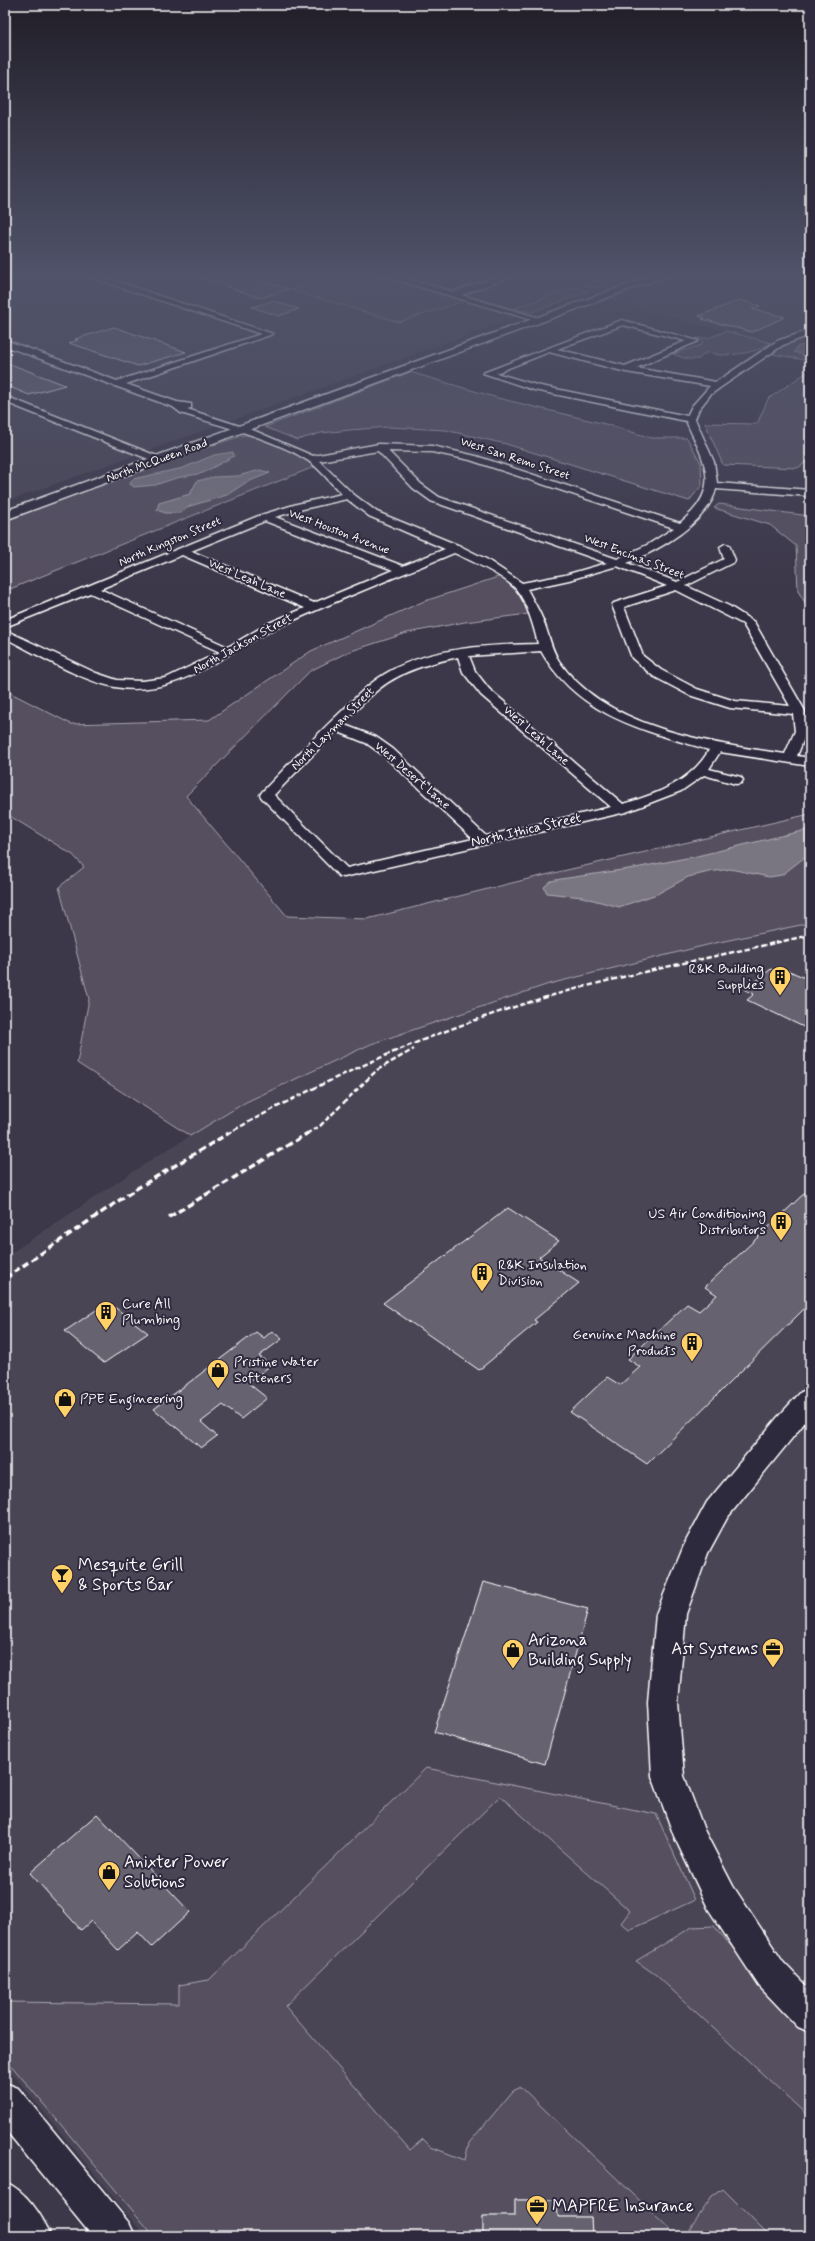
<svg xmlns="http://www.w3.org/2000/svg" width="815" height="2241" font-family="Mynerve,sans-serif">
  <rect width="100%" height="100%" fill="#3c3749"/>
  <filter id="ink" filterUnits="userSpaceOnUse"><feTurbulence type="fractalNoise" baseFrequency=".025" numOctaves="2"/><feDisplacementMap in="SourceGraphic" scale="8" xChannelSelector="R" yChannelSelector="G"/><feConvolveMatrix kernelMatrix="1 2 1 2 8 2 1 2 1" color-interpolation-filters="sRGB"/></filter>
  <g filter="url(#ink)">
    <g fill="#494455">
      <polygon points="5,273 640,273 5,502"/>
      <polygon points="681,273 810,273 810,330 771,343 608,300"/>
      <polygon points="810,923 810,2236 145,2236 5,2065 5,1257 155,1157 246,1102 371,1044 549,984 715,943"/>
    </g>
    <g fill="#555060" stroke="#aaa8b0">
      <polygon points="345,273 368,273 464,301 399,322 291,290"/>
      <polygon points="610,273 639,273 597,288 583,285 613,275"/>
      <polygon points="576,287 588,292 532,312 512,309"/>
      <path d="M726,331L771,343C756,353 737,355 719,355C715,354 710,352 706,353C703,354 701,357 699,359C688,360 683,358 673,354L701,345L703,342L696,338H708Z"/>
      <polygon points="810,335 810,361 773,354 783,345"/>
      <polygon points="810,370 810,459 798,468 723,465 705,423 757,424 768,399"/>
      <polygon points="410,372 498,398 605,424 652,438 687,438 701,463 702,485 689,501 506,444 445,430 389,427 350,430 321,433 297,440 265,427"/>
      <path d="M244,435C263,433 301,453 314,467L5,591V520L186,454Z"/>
      <polygon points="719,504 810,516 810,611 798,591 796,546 770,525 714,508"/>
      <polygon points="501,576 521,594 528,614 465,622 407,633 348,652 310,671 186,796 287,916 367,919 528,879 810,814 810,923 715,943 549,984 371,1044 246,1102 190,1136 77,1063 89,999 59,887 84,867 73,855 5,813 5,690 71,724 209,720 311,651 422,602"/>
      <polygon points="426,1768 656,1814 695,1900 629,1930 621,1923 630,1911 500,1796 285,2006 410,2150 423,2139 431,2147 465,2160 469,2143 513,2091 521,2087 677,2236 592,2236 591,2217 558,2217 557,2200 515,2200 515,2216 483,2216 483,2236 154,2236 5,2058 5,2002 179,2004 179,1985 209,1980"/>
      <polygon points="714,1926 810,2038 810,2118 656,1975 636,1961 692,1927"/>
      <polygon points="723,2189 770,2236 685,2236 712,2197"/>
    </g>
    <g fill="#797682" stroke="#afadb4">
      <polygon points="810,343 810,358 794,352 797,347"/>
      <polygon points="233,452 234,456 203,473 176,478 155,485 134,487 130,484 133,479 183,468 214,455"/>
      <polygon points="260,470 270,473 245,483 227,495 190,506 180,513 165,513 157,510 159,503 190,494 197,481 214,477 238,476"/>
      <polygon points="810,829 810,853 782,875 769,877 730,869 709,872 688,877 657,894 619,907 582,897 547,893 544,887 551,881 561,879 635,868 697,856"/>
    </g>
    <g fill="#666270" stroke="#fff">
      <polygon points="195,273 236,273 289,289 261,298 195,276"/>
      <polygon points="740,300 760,306 752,309 785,317 752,332 702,319 705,318 699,316"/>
      <polygon points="273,301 299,309 279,316 252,307"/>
      <polygon points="114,327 186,352 138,366 69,343 78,340 75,339"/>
      <polygon points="5,362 65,385 29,395 5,385"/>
      <polygon points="771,969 781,974 787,970 810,980 810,1030 747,1000 754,994 745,990"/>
      <polygon points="810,1188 810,1303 647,1464 570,1412 607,1377 620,1385 640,1367 628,1359 687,1304 699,1311 717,1295 705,1287"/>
      <polygon points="508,1208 559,1241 539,1257 579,1283 534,1320 537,1322 479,1370 383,1303"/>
      <polygon points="108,1302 148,1333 104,1363 65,1331"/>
      <polygon points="272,1331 282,1339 259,1356 271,1365 248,1383 267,1398 241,1419 223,1405 201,1422 217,1436 201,1448 154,1409 256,1332 264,1338"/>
      <polygon points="483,1582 588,1609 545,1764 434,1732"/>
      <polygon points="97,1814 190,1912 152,1947 138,1932 118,1950 91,1921 81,1930 30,1873"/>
      <polygon points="515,2200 557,2200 558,2217 591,2217 592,2236 483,2236 483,2216 515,2216"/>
    </g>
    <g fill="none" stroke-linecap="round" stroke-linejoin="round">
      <g stroke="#fff" stroke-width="3">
        <g id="street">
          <path d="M78,273H91L273,334L126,384L177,402L191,404V408L187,409L255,431L313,456L379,444L432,446L476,456L680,523C723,488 705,463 686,421L534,390L483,373L622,320L698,341L636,368L716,382L777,341L810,330V335L783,345L721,387L710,395L699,409L695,419L714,462L717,483L810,490V496L716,489C708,523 657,551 627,563L677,582L724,559L720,547L725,544L729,545L735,560L734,562L686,586L729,606L754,622L805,711L807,731L797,756L810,758V766L720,752L709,769L741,777L743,780L741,783L736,784L704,775L681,791L626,812L344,877L339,876L262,798L260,795L262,792C289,764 315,736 343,710C358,695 371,681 390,671C433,647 489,645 538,644C534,627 527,602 516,589C504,576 470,560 454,553C396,577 337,600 279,627C225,651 179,699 115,687C83,682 35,653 5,638V630L96,673L117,680L142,681L166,678L220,652L90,593L5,627V620L261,515L297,504L342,494C331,484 320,468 307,460C275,439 218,425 181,413L173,407L5,346V340L117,381L261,334ZM623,325L686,341L625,366L557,349ZM549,352L626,372L710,386L692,406L687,416L536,385L496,373ZM378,451L413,488L431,501L607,563L565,575L522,583L486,559L460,546L377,512L353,494L319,461ZM388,451L432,452L470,460L674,528L649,544L617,559L439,497L421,484ZM347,499L369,516L445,549L403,566L275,517L303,509ZM265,521L393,570L314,603L191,551ZM182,555L305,608L269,623L228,647L100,589ZM617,566L667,586L614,603L612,605L632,658L653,676L689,695L730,708L793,714L795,731L785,754C709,743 605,728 559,661C550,647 549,633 542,618C538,608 532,599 527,589L569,580ZM676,590L743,624L790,706L735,701L697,689L661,670L643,656L624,607ZM541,651C578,716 643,730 709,750C691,782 657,794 623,804L489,689L475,671L469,656ZM458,657L463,672L481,695L611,807L486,836L393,749L376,737L342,724C355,712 367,698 380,688C403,670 431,663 458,657ZM336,731L366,743L383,755L473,839L347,868L274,795Z"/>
          <polygon points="373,273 387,273 453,292 508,273 521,273 461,295 546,320 539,322"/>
          <polygon points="5,396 162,458 164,460 159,463 156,462 5,402"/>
        </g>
      </g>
      <g stroke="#fff" stroke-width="3">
        <g id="secondary">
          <polygon points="659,273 674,273 5,520 5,511"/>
          <polygon points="810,1389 810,1416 727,1518 708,1553 686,1614 678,1702 684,1776 704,1830 733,1886 783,1962 810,1990 810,2032 798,2027 759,1986 709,1910 674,1836 652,1776 648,1702 656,1614 685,1543 707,1502 777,1418 801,1392"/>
        </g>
      </g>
      <g stroke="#fff" stroke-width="3">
        <g id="primary">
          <polygon points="5,2083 18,2088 129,2223 135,2236 92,2236 5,2129"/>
          <path d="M5,2182C26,2191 42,2215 51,2236H8L5,2232Z"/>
        </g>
      </g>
      <use href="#street" fill="#2f2a3d" fill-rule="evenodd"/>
      <use href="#secondary" fill="#2f2a3d" fill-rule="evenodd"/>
      <use href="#primary" fill="#2f2a3d" fill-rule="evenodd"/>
      <g stroke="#fff" stroke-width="2.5" stroke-dasharray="5.5 2.5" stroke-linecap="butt">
        <path d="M227,1134C329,1077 437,1029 550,996C635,972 723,955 810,935"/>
        <polyline points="306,1134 320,1126 377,1070 414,1049"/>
      </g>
      <g stroke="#fff" stroke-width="3.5" stroke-dasharray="7 3.5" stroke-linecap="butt">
        <polyline points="169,1217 308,1133"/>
        <polyline points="5,1278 136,1189 229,1133"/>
      </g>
    </g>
  </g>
  <linearGradient id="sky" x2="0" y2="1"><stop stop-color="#211e28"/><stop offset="0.47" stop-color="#50536a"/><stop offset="1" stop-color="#50536a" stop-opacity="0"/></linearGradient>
  <rect width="815" height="587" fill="url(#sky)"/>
  <defs>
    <g id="building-pin" transform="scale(1.15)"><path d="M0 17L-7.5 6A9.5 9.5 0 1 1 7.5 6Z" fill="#ffd166" stroke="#2f2a3d"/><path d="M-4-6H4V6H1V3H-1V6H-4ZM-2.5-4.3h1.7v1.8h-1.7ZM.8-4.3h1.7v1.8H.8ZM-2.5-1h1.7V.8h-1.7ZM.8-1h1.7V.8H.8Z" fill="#111"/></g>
    <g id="shop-pin" transform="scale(1.15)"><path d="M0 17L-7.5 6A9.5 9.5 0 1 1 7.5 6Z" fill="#ffd166" stroke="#2f2a3d"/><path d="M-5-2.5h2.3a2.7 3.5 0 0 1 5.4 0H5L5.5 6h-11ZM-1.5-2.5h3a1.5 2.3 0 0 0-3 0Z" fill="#111"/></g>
    <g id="bar-pin" transform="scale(1.15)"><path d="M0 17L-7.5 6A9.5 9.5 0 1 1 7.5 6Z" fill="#ffd166" stroke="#2f2a3d"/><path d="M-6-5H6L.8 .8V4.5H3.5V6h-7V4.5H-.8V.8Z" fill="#111"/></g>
    <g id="office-pin" transform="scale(1.15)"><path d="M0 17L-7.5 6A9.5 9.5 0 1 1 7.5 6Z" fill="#ffd166" stroke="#2f2a3d"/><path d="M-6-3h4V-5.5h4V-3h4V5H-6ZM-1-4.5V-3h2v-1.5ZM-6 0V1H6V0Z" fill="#111"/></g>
  </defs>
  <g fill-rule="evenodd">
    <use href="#building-pin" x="780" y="977"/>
    <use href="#building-pin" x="781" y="1222"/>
    <use href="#building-pin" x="482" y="1273"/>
    <use href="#building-pin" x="106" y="1312"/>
    <use href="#building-pin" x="692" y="1343"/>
    <use href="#shop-pin" x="218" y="1370"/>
    <use href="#shop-pin" x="65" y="1399"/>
    <use href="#bar-pin" x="62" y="1575"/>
    <use href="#office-pin" x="773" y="1649"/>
    <use href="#shop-pin" x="513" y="1650"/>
    <use href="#shop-pin" x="109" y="1872"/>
    <use href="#office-pin" x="537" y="2206"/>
  </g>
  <g text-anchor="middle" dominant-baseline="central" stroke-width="4" stroke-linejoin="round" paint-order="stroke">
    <g font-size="12" fill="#fff" stroke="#2f2a3d">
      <text transform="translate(515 459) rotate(18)">West San Remo Street</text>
      <text transform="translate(157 461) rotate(-20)">North McQueen Road</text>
      <text transform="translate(339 532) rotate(21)">West Houston Avenue</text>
      <text transform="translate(170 542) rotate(-23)">North Kingston Street</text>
      <text transform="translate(634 557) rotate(21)">West Encinas Street</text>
      <text transform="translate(247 579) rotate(23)">West Leah Lane</text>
      <text transform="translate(243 644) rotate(-29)">North Jackson Street</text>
      <text transform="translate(333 729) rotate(-45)">North Layman Street</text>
      <text transform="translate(536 736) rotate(41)">West Leah Lane</text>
      <text transform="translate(412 776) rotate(41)">West Desert Lane</text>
    </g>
    <g font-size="14" fill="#fff" stroke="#2f2a3d">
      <text transform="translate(526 830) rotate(-13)">North Ithica Street</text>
    </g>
    <g font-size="14" fill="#fff" stroke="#2f2a3d" text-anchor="start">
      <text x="764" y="969" text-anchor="end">R&amp;K Building<tspan x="764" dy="16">Supplies</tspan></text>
      <text x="766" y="1214" text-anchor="end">US Air Conditioning<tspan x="766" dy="16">Distributors</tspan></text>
      <text x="498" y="1265">R&amp;K Insulation<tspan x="498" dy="16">Division</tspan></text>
      <text x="122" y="1304">Cure All<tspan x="122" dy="16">Plumbing</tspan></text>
      <text x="676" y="1335" text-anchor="end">Genuine Machine<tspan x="676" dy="16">Products</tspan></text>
      <text x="234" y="1362">Pristine Water<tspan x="234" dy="16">Softeners</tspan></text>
      <text x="80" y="1399">PPE Engineering</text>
    </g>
    <g font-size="17" fill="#fff" stroke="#2f2a3d" text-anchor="start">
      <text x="78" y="1565">Mesquite Grill<tspan x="78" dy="20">&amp; Sports Bar</tspan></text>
      <text x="528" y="1640">Arizona<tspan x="528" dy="20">Building Supply</tspan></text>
      <text x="758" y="1649" text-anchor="end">Ast Systems</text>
      <text x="124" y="1862">Anixter Power<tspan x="124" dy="20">Solutions</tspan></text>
      <text x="552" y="2206">MAPFRE Insurance</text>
    </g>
  </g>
  <rect width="815" height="2241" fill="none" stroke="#2f2a3d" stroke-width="20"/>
  <rect x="10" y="10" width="795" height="2221" fill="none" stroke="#fff" stroke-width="1.5" filter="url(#ink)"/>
</svg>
